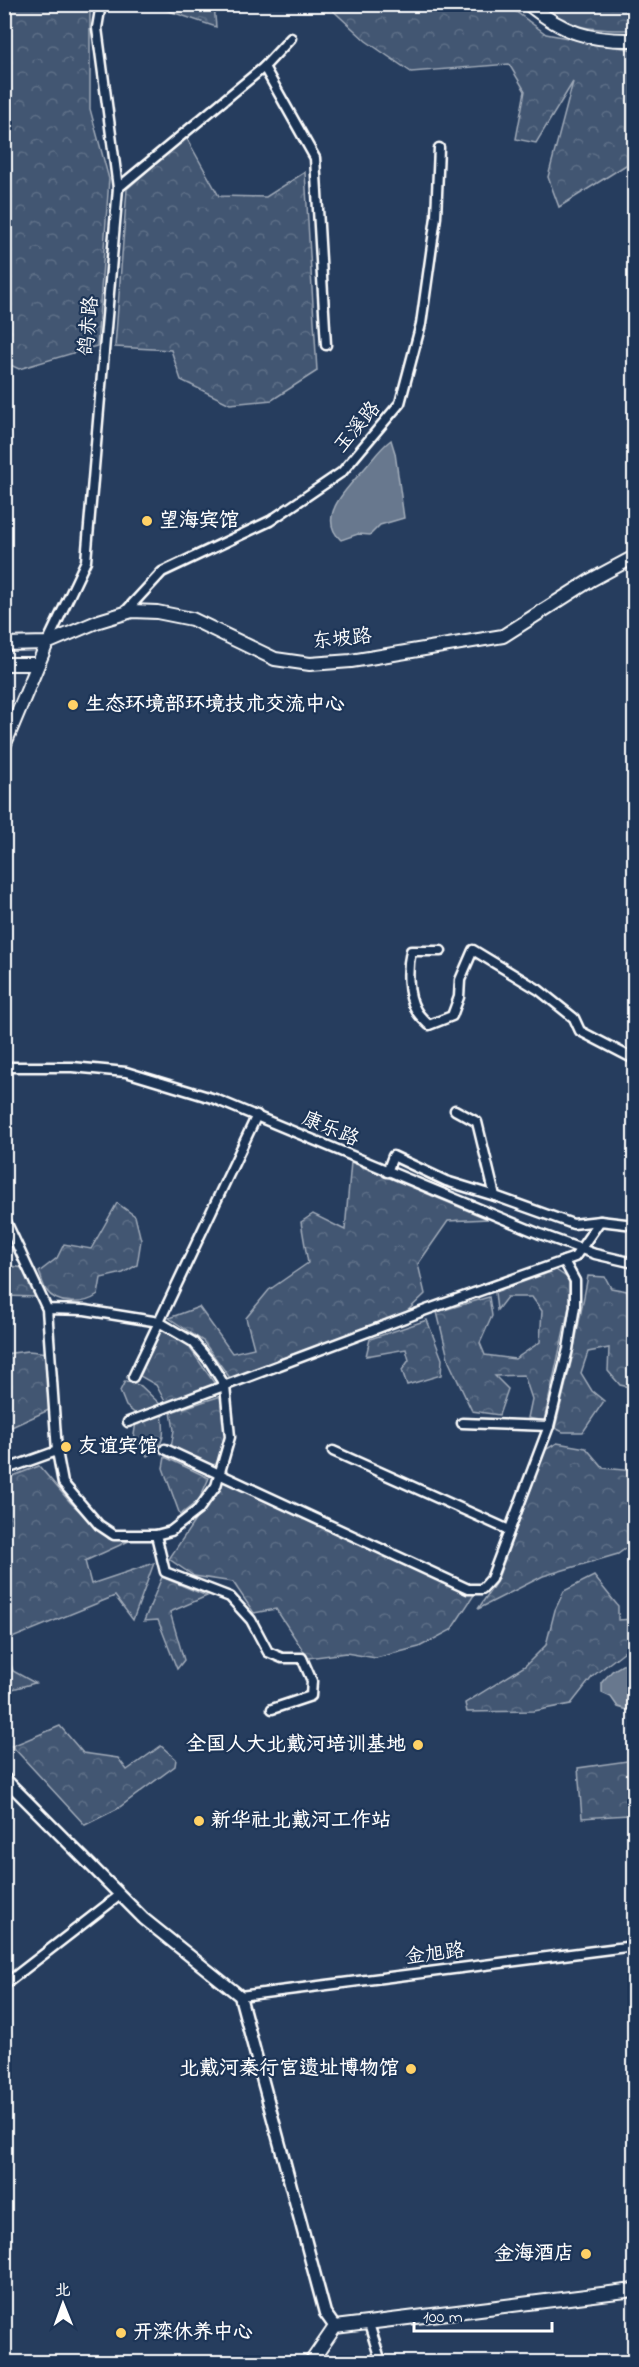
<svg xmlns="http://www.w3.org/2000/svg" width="639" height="2367" font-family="'Indie Flower','LXGW WenKai TC',sans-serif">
  <defs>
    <pattern id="forest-crowns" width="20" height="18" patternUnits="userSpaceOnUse" patternTransform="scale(1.5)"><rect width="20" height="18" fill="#425672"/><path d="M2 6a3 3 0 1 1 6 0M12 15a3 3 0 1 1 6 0" fill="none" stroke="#5e6f87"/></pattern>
  </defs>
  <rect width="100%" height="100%" fill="#263d5e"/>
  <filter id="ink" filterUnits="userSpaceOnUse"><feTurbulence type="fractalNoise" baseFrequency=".0167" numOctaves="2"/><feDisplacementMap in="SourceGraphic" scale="12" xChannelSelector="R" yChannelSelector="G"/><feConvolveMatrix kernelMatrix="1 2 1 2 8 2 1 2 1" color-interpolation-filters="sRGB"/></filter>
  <g filter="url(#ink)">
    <g fill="url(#forest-crowns)" stroke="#a0aab8" stroke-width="1.5">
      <polygon points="4,5 90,5 90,109 109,179 97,346 19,369 4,362"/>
      <polygon points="151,5 214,5 216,27 160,8"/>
      <polygon points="327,5 507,5 546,34 634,50 634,160 559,207 548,177 573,82 536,143 516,139 525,91 509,64 411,72 366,41"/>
      <path d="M541,5H634V30C597,30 571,31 541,5Z"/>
      <polygon points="186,137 219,196 266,197 305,172 317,371 272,400 230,404 181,380 171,350 115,347 127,189"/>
      <polygon points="351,1162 488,1219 448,1221 418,1264 425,1294 402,1316 230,1378 203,1341 169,1318 199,1307 232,1353 254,1348 246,1318 269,1290 308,1263 301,1222 313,1214 345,1230"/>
      <path d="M117,1203L135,1216L141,1240L137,1265L123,1273L101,1278L98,1295C84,1305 57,1306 46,1290C43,1285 41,1277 39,1272L57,1258L64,1244L91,1249Z"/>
      <polygon points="4,1265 23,1268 37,1297 5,1296"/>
      <polygon points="556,1270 569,1279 569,1307 544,1421 528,1418 532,1399 524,1375 495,1376 508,1389 499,1415 472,1411 449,1362 437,1312 489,1297 492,1316 480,1343 485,1355 515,1359 540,1342 542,1311 532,1297 507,1297 497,1310 495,1292"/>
      <polygon points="588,1276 605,1277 611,1288 627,1291 634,1320 634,1388 620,1385 608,1371 609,1348 588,1352 581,1373 592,1391 604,1401 583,1432 563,1432 555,1428 572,1358"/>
      <polygon points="427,1320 442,1359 441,1375 407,1385 402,1370 409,1360 406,1349 366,1356 370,1339"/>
      <polygon points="163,1326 187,1344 215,1384 166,1403 156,1385 140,1376"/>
      <polygon points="28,1351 50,1353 53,1408 5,1430 4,1354"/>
      <path d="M125,1381L141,1386L161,1405C163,1427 170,1443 147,1456L134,1435L137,1415L126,1406L120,1391Z"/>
      <polygon points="221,1396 226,1440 217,1468 171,1448 174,1430 171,1412"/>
      <polygon points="557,1443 586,1448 603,1468 634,1471 634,1542 618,1554 543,1576 478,1609 497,1581 545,1450"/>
      <polygon points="165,1457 209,1478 199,1500 180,1515 163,1468"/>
      <polygon points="39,1466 70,1502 109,1539 129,1541 85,1561 91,1584 154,1563 133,1620 115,1596 5,1641 5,1479"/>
      <polygon points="222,1480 474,1595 451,1630 419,1647 376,1658 346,1653 308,1658 276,1609 254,1613 233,1582 194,1576 169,1559"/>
      <polygon points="594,1576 618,1606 618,1620 634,1619 634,1644 593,1676 571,1704 534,1711 467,1712 465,1703 525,1666 546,1645 555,1610 564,1591"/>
      <polygon points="162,1577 207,1596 170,1612 184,1660 177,1669 158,1620 144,1621"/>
      <polygon points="5,1646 13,1671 35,1683 5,1691"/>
      <polygon points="60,1726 83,1753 118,1758 127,1770 161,1746 176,1759 175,1766 117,1809 85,1825 12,1746"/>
      <polygon points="634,1760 634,1812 628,1815 582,1818 578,1768"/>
    </g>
    <g fill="#67788e" stroke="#a4aebb" stroke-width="1.5">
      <path d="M391,440L395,453L404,518L380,525L370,535L358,534L341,540C315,517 349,486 365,468C373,459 381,447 391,440Z"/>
      <polygon points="634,1658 634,1712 618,1707 611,1697 602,1693 602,1682 612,1671"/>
    </g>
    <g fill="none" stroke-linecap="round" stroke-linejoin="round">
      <g stroke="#fff" stroke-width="13">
        <g id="minor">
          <polyline points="264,67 315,158 326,345"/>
          <polyline points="118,188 264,67 291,38"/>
          <polyline points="124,613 162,572 270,521 342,472 400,403 421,324 436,217 439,148"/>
          <polyline points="47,643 86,561 118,188 97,28 101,4"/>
          <path d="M441,951H411C407,968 407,995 416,1010C419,1016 425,1021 429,1025L452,1016L459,997L460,980L473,950L539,990L574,1018L580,1031L634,1059"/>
          <polyline points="4,1067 72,1067 126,1072 215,1099 540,1234 595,1254 634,1263"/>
          <polyline points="455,1110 477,1122 495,1196 573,1224 600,1221"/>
          <polyline points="387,1172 393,1156 446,1181 495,1196"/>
          <polyline points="4,1217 47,1309 57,1451 63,1483 99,1525 114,1535 156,1535 171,1531 198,1510 216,1486 230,1437 225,1386 210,1362 193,1342 159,1322 85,1310 47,1309"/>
          <polyline points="133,1377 257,1115"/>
          <polyline points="128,1422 426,1310 575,1257 600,1221 634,1225"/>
          <polyline points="462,1423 549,1426"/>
          <polyline points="165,1449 468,1589 482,1589 491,1579 549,1426 568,1349 575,1306 575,1281 564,1261"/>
          <polyline points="333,1451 509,1530"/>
          <polyline points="4,1470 57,1451"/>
          <polyline points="156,1535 165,1572 230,1597 251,1620 268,1652 282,1658 302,1658 312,1681 311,1696 272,1709"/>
          <polyline points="4,1985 120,1895"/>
          <polyline points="240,1996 634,1946"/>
          <polyline points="369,2324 381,2362"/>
        </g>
      </g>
      <g stroke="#fff" stroke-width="15">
        <polyline id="tertiary" points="4,1778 144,1919 240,1996 325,2313 335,2327"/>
      </g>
      <g stroke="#fff" stroke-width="16">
        <g id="secondary">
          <path d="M528,4C564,33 589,41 634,40"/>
          <polyline points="4,644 47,643 99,621 132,611 157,612 192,619 275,659 310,664 351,661 503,636 591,580 634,557"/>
          <polyline points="4,664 38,664"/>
          <polyline points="4,746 47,643"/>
          <polyline points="311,2362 335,2327 634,2290"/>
        </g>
      </g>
      <use href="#minor" stroke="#1d3557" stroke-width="8"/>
      <use href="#tertiary" stroke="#1d3557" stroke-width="10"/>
      <use href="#secondary" stroke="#1d3557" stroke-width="12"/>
    </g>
  </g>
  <g fill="#ffd166" stroke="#1d3557" stroke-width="2">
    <circle cx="147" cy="521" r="6"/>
    <circle cx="73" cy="705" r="6"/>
    <circle cx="66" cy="1447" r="6"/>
    <circle cx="418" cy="1745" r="6"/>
    <circle cx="199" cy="1821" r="6"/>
    <circle cx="411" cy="2069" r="6"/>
    <circle cx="586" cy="2254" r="6"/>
    <circle cx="121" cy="2333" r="6"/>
  </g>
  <g text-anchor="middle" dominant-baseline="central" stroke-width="4.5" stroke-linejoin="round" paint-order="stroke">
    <g font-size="20" fill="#fff" stroke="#1d3557">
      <text transform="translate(90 326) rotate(-85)">鸽赤路</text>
      <text transform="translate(358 428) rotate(-50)">玉溪路</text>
      <text transform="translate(342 640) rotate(-6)">东坡路</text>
      <text transform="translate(330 1130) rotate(23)">康乐路</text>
      <text transform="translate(435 1955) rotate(-7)">金旭路</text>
    </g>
    <g font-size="20" font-weight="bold" fill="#fff" stroke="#1d3557" text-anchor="start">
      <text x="159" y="521">望海宾馆</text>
      <text x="85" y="705">生态环境部环境技术交流中心</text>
      <text x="78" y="1447">友谊宾馆</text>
      <text x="406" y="1745" text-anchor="end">全国人大北戴河培训基地</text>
      <text x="211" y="1821">新华社北戴河工作站</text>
      <text x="399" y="2069" text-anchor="end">北戴河秦行宫遗址博物馆</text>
      <text x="574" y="2254" text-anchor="end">金海酒店</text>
      <text x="133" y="2333">开滦休养中心</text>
    </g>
  </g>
  <rect width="639" height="2367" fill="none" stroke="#1d3557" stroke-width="24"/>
  <rect x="12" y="12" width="615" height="2343" fill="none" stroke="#fff" stroke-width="2" filter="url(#ink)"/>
  <g transform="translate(63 2304) rotate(359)" stroke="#1d3557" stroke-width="4.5" paint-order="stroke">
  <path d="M0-4.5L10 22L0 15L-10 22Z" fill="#ffffff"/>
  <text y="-9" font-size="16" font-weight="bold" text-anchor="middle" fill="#ffffff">北</text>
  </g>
  <path d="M414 2322v9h138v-9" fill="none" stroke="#ffffff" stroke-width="3"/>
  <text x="423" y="2322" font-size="18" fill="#ffffff" stroke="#1d3557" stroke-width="4.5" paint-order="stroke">100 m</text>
</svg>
